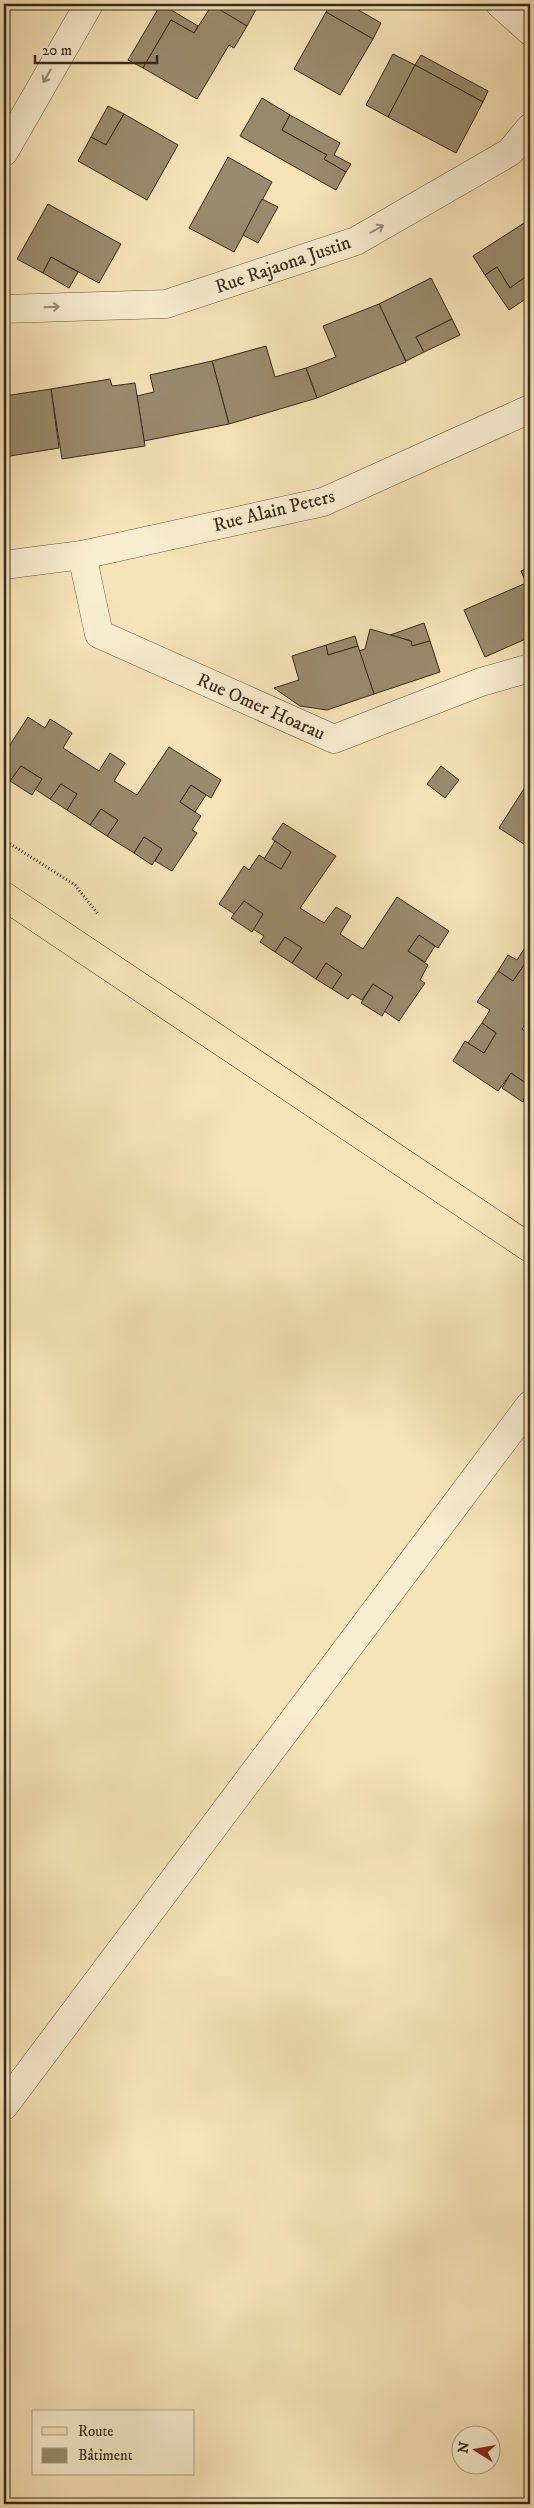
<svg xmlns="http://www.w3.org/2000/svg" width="534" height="2508" font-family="'IM FELL DW Pica',serif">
  <rect width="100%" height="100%" fill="#f6e4b8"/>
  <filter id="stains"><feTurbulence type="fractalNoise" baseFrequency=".004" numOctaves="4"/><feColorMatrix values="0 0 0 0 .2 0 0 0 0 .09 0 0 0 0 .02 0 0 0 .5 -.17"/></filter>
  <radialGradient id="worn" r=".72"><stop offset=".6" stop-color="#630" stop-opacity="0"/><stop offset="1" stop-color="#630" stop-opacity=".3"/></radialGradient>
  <g fill="#9a8b6e" stroke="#372a1d">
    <polygon points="4,4 12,4 4,19"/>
    <polygon points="161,4 198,26 194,33 171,20 143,68 128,60"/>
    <polygon points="209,4 259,4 247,26"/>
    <polygon points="331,4 348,4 381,23 373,39 326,12"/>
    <polygon points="212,5 247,26 234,48 229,45 197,99 143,68 171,20 194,33"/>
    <polygon points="326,12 373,39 340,95 294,69"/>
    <polygon points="393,54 415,65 388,117 366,105"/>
    <polygon points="421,55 488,91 483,102 415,65"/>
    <polygon points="415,65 483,102 456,153 388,117"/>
    <polygon points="262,98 290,115 282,130 327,155 324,159 346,172 336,190 240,136"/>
    <polygon points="108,106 124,114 106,145 91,137"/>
    <polygon points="124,114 178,145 147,200 78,161 91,137 106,145"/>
    <polygon points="290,115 340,143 334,155 351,164 346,172 324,159 327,155 282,130"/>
    <polygon points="228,157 272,182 234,252 189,228"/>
    <polygon points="262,199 278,207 258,243 243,235"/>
    <polygon points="48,204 121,244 99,283 51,257 43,273 17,259"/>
    <polygon points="524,223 530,232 530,288 524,278 510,288 497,267 485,275 473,256"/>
    <polygon points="51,257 78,272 69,288 43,273"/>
    <polygon points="497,267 510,288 524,278 530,288 530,296 509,310 485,275"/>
    <polygon points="431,278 452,319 416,337 424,352 406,361 379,304"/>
    <polygon points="379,304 406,362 317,398 306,368 336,357 323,326"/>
    <polygon points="452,319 460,335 424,352 416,337"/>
    <polygon points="266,346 275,377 306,368 317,398 229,424 212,361"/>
    <polygon points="212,361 229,424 144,441 137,396 154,392 150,375"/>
    <polygon points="110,379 112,386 135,383 145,446 62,459 51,389"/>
    <polygon points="51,389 59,448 4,457 4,396"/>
    <polygon points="530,567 530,592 521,571"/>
    <polygon points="526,583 530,592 530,637 485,657 464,610"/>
    <polygon points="424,623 430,641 412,646 411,641 390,635"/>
    <polygon points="370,629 411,641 412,646 430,641 440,672 374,694 359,651 365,649"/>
    <polygon points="355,636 358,646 328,655 326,645"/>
    <polygon points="326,645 328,655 358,646 374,694 327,710 300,706 274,688 299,680 292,656"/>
    <polygon points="28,717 45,728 50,719 72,733 63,748 99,771 110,753 125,763 114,781 137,795 169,747 221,780 211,798 191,785 180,802 201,816 192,830 197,833 172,871 155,861 162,849 144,837 134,853 107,836 118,820 101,809 90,825 67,810 77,794 61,784 50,799 35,789 42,779 21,766 10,781 4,776 4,754"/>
    <polygon points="21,766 42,779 32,795 10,781"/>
    <polygon points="441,766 459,780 445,798 427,784"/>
    <polygon points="61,784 77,794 67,810 50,799"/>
    <polygon points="191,785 206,795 195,812 180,802"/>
    <polygon points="525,787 530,790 530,848 499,828"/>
    <polygon points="101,809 118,820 107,836 90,825"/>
    <polygon points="283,823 336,856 300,908 324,923 336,907 351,916 340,934 363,949 397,897 449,931 438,948 419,935 408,951 428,965 420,980 425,983 399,1021 384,1011 393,997 373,984 362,1000 352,994 348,999 332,989 342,974 326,963 316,979 292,963 302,948 285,937 275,952 260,942 264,936 253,929 263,914 244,901 236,915 219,904 244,866 249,870 259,855 281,869 291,852 272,839"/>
    <polygon points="144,837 162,849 152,865 134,853"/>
    <polygon points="275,841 291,852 281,869 264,859"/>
    <polygon points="244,901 263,914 252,932 231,918"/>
    <polygon points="419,935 435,946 425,962 408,951"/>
    <polygon points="285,937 302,948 292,963 275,952"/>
    <polygon points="530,940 530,968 524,965 513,981 498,971 508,955 517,960"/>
    <polygon points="326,963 342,974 332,989 316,979"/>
    <polygon points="524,965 530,968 530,1017 522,1029 530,1035 530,1086 511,1073 498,1091 453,1061 465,1041 484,1053 496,1033 482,1023 490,1010 477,1002 498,971 513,981"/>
    <polygon points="373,984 393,997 382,1016 361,1003"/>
    <polygon points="482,1023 496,1033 484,1053 468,1043"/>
    <polygon points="511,1073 530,1086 523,1102 502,1088"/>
    <polygon points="530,1089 530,1105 523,1100"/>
  </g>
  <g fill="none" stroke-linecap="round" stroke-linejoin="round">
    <g stroke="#675844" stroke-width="29">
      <g id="minor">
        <polyline points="500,4 530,31"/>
        <polyline points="4,152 89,4"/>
        <polyline points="4,309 166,304 356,241 510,152 530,128"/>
        <polyline points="82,555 99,634 334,739 481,682 530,668"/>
        <polyline points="4,565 82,555 323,502 530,409"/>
        <polyline points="4,2106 530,1405"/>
      </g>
    </g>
    <g stroke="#372a1d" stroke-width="29">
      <polyline id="primary" points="4,896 530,1248"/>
    </g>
    <polyline stroke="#372a1d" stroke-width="3" stroke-dasharray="1 2.5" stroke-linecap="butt" points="4,840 75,885 98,914"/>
    <use href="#minor" stroke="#f9edd1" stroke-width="28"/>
    <use href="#primary" stroke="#f6e4b8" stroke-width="28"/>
  </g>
  <defs><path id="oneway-shaft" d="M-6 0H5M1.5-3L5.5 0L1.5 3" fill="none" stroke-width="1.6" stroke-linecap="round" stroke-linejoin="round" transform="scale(1.25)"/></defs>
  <g stroke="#988c77">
    <use href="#oneway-shaft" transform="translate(47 76) rotate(120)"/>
    <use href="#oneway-shaft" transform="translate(377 229) rotate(-30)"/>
    <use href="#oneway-shaft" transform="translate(52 307) rotate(-2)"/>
  </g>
  <g text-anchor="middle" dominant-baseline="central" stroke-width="4.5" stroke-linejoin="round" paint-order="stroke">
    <g font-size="19" fill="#372a1d" stroke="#f9edd1">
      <text transform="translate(283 265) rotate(-19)">Rue Rajaona Justin</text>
      <text transform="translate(274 511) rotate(-14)">Rue Alain Peters</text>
      <text transform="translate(261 707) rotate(24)">Rue Omer Hoarau</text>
    </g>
  </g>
  <rect width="534" height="2508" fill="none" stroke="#f6e4b8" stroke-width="20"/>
  <rect x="5" y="5" width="524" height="2498" fill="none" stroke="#372a1d" stroke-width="2.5"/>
  <rect x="10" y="10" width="514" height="2488" fill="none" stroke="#372a1d"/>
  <rect x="32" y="2410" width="162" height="65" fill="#f9edd1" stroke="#ab9f89"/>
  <rect x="42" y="2427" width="25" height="8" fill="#f6e4b8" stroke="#ab9f89"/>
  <text x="78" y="2436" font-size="15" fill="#372a1d">Route</text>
  <rect x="42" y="2448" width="25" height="15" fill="#9a8b6e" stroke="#ab9f89"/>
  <text x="78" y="2460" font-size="15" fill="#372a1d">Bâtiment</text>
  <g transform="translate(476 2450) rotate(281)"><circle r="24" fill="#f9edd1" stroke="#ab9f89"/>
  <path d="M0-4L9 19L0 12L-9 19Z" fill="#8f2418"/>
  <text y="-8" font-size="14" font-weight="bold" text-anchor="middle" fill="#372a1d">N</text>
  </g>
  <path d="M35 55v8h122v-8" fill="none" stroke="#372a1d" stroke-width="2.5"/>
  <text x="42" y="55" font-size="15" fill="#372a1d" stroke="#f9edd1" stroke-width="4" paint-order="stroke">20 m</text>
  <rect width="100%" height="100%" filter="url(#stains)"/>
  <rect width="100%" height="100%" fill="url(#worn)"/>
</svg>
